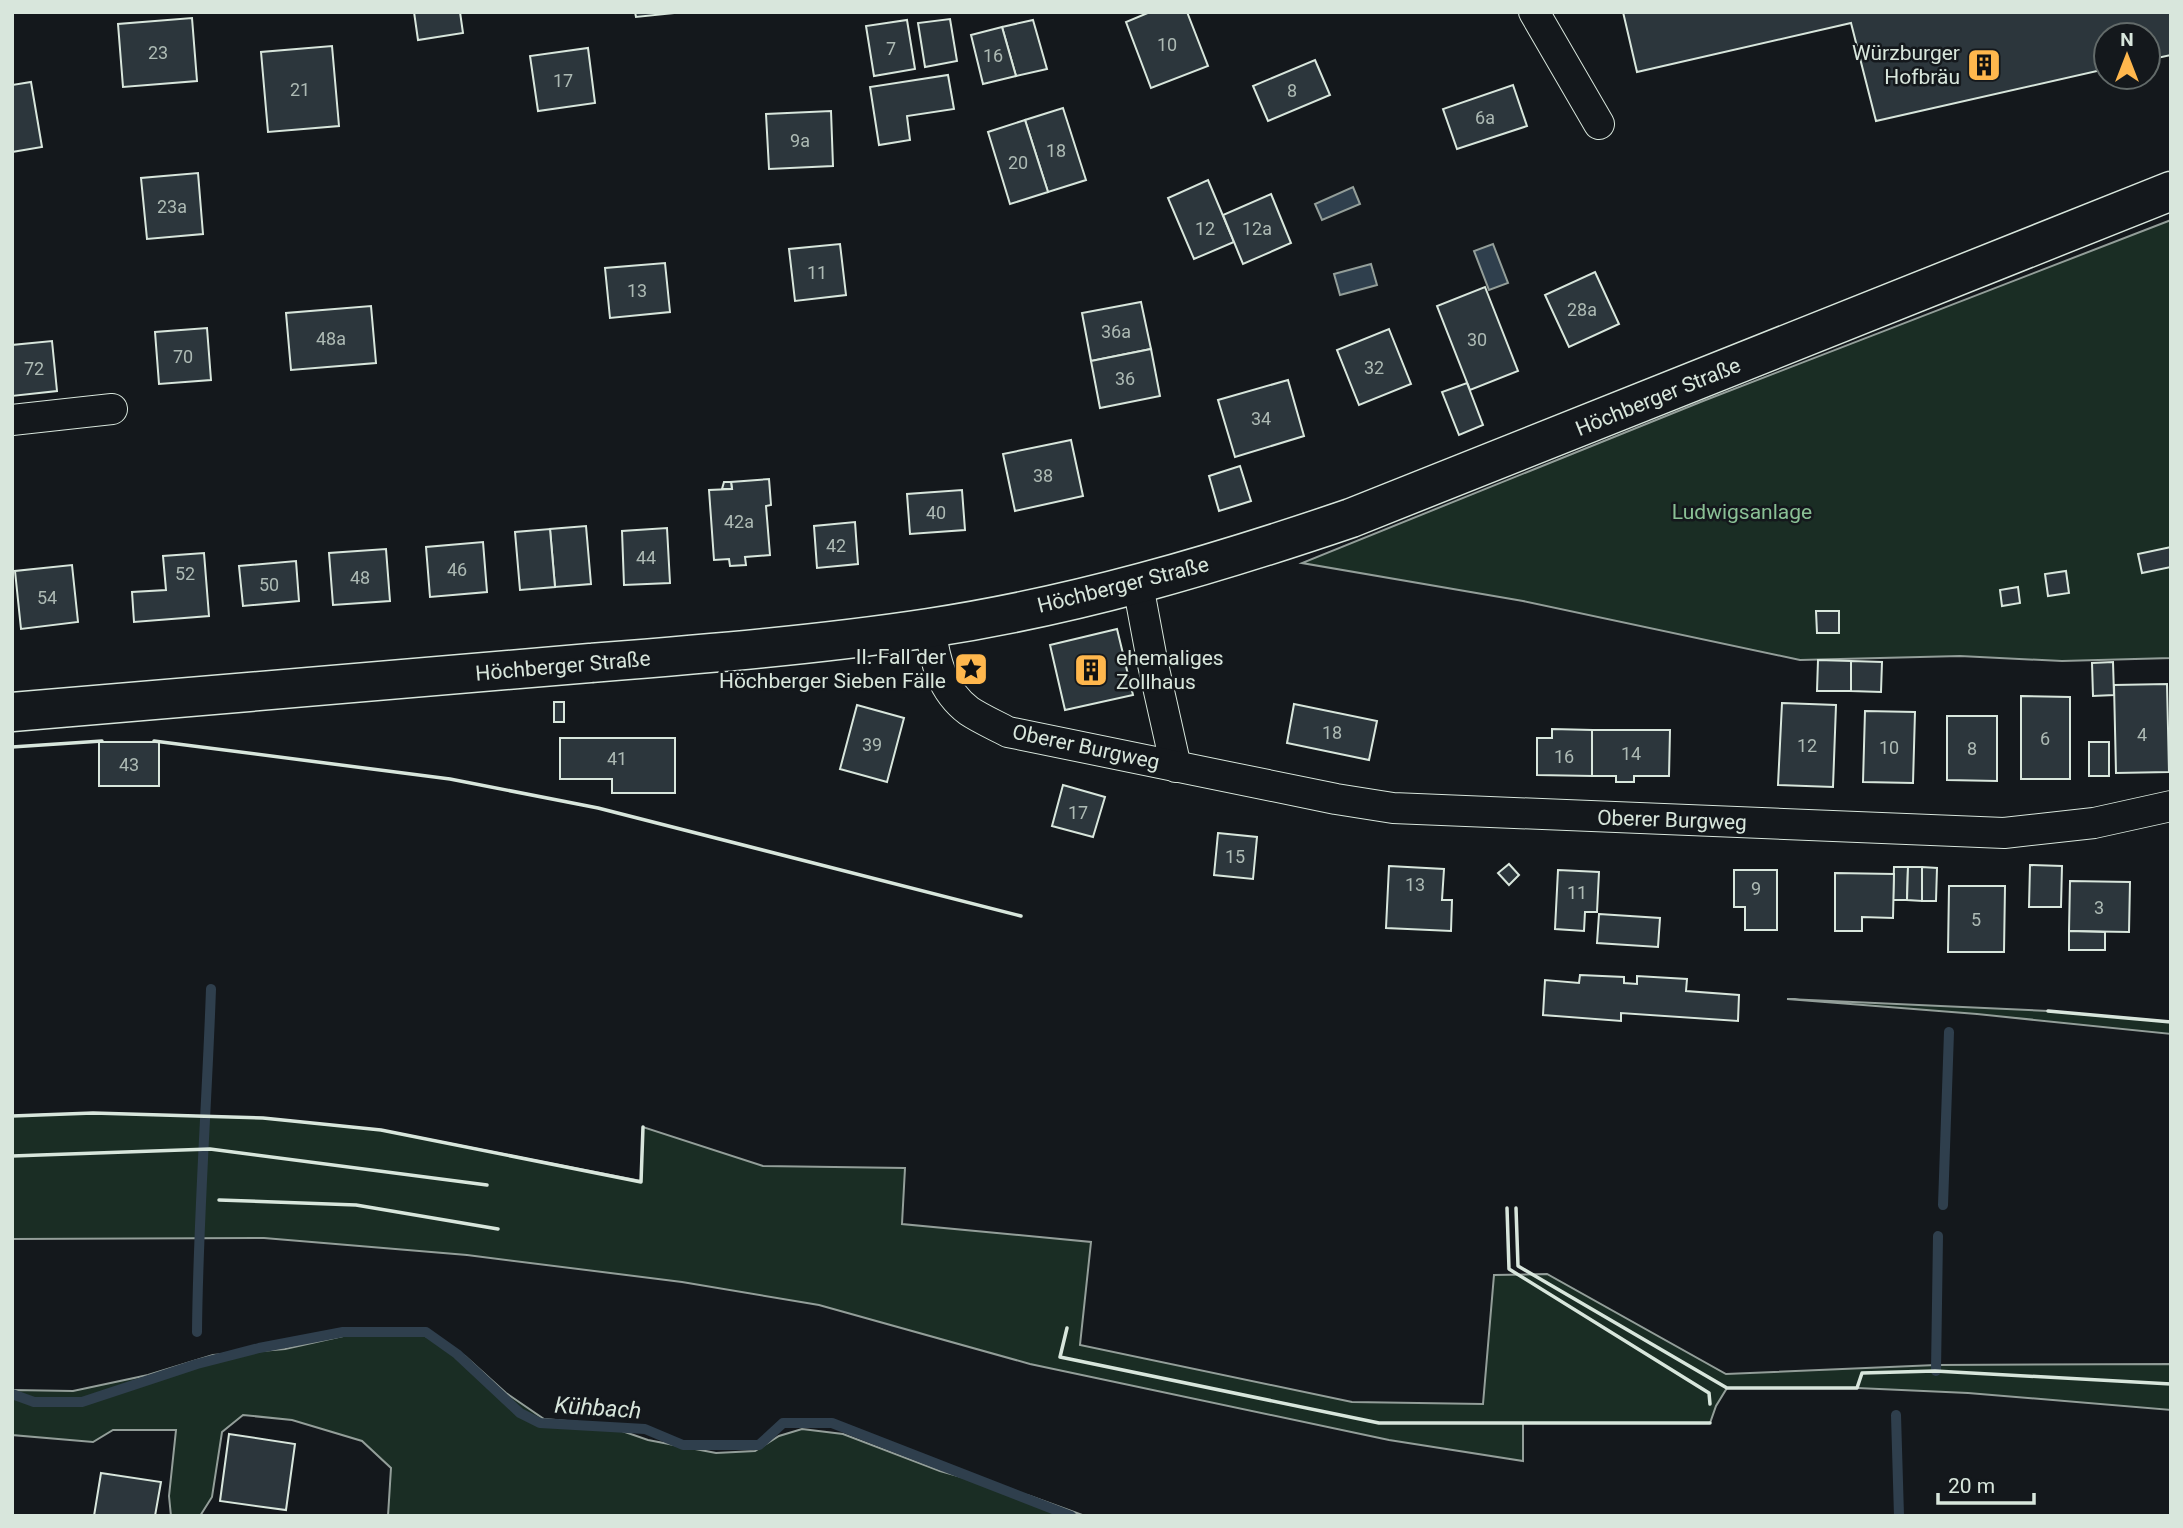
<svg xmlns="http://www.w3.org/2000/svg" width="2183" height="1528" font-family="Roboto,sans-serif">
  <rect width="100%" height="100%" fill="#14181c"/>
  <g fill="#1a2d24" stroke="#939e99" stroke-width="2">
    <polygon points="2171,220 2171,658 2062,661 1960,656 1800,660 1523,601 1302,563 1703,401"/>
    <polygon points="1787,999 2048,1011 2171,1022 2171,1034 1977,1014"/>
    <polygon points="93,1113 263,1118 381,1130 641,1181 643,1127 763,1166 905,1168 902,1224 1091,1242 1080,1345 1352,1402 1483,1404 1494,1275 1547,1274 1726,1374 1936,1365 2171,1364 2171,1410 1968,1393 1857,1388 1727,1388 1716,1406 1710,1423 1523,1423 1523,1461 1389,1440 1030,1364 819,1305 682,1282 467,1255 264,1238 12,1239 12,1116"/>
    <polygon points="412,1329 465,1356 506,1393 544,1419 602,1424 648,1440 716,1453 755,1451 779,1436 802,1429 843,1434 940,1471 1030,1496 1085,1516 388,1516 391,1468 362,1441 292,1420 243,1415 222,1432 212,1497 200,1516 171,1516 169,1496 176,1430 113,1430 93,1442 12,1435 12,1390 73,1391 148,1375 213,1355 285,1349 370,1330"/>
  </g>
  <g fill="#2f3f4d" stroke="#939e99" stroke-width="2">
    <polygon points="1353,187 1360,204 1322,220 1315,204"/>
    <polygon points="1493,244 1508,283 1489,290 1474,251"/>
    <polygon points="1371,264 1377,285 1340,295 1334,274"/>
  </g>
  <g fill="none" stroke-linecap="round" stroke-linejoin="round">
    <g stroke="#2f3f4d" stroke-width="10">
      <polyline points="1943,1205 1949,1032"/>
      <path d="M197,1332C198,1218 207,1104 211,989"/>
      <polyline points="1936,1371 1938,1236"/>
      <polyline points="12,1394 34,1402 82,1402 197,1364 259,1348 343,1332 426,1332 457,1354 520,1413 540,1423 645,1429 683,1445 759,1445 783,1423 832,1423 1071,1516"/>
      <polyline points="1896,1415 1899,1516"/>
    </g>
  </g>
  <g fill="#2c363c" stroke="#d8e6dc" stroke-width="2">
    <polygon points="414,12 460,12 463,33 418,40"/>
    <polygon points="635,12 684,12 636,17"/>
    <polygon points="1150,12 1187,12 1208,66 1151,88 1126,22"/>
    <polygon points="1623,12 2171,12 2171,55 2148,60 2148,35 2106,35 2106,69 1876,121 1851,23 1637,72"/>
    <polygon points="192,18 197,81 123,87 118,24"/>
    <polygon points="950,19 957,61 925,67 918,23"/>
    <polygon points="907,20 915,69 874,76 866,26"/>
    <polygon points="1033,20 1047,69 1016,76 1002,27"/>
    <polygon points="1002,27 1016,76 983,84 971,35"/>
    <polygon points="332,46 339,126 268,132 261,52"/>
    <polygon points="588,48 595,103 538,111 530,56"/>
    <polygon points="1315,60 1330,95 1268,121 1253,86"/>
    <polygon points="948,75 954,109 907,116 910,140 879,145 870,87"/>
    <polygon points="31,82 42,147 12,152 12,85"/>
    <polygon points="1513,85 1527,126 1457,149 1443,109"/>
    <polygon points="1063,108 1086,180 1048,192 1025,120"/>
    <polygon points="831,111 833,166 769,169 766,114"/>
    <polygon points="1025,120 1048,192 1010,204 988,132"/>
    <polygon points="198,173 203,234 147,239 141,178"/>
    <polygon points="1208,180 1234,242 1194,259 1168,198"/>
    <polygon points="1271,194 1291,243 1243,264 1223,215"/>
    <polygon points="840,244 846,295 795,301 789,249"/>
    <polygon points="665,263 670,312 610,318 605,268"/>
    <polygon points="1595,272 1619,324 1569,347 1545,295"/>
    <polygon points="1485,287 1518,371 1470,390 1437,306"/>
    <polygon points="1141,302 1151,349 1091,361 1082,313"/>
    <polygon points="371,306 376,363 291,370 286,313"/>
    <polygon points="207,328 211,380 159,384 155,332"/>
    <polygon points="1389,329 1411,384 1359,405 1337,350"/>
    <polygon points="52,341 57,391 12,396 12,345"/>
    <polygon points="1151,349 1160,396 1100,408 1091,361"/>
    <polygon points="1288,380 1304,436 1235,457 1218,400"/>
    <polygon points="1467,383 1483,425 1459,435 1442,392"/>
    <polygon points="1071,440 1083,496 1015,511 1003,454"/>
    <polygon points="1240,466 1251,501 1219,511 1209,476"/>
    <polygon points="769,479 771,505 766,506 770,555 745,557 746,565 730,566 729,559 714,560 709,490 732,489 731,482"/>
    <polygon points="724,482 731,482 732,489 722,489"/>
    <polygon points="962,490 965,530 910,534 907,494"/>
    <polygon points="855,522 858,564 817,568 814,526"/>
    <polygon points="586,526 591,584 555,587 550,529"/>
    <polygon points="667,528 670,583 624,585 622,531"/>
    <polygon points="550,529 555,587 520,590 515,532"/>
    <polygon points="483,542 487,592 430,597 426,547"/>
    <polygon points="2171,547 2171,567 2142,573 2138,554"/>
    <polygon points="386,549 390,601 333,605 329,553"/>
    <polygon points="204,553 209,616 134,622 132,592 166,590 163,556"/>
    <polygon points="296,561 299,601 243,606 239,566"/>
    <polygon points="72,565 78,622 21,629 15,571"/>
    <polygon points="2066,571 2069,593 2048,596 2045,574"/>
    <polygon points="2018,587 2020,603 2002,606 2000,590"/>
    <polygon points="1816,611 1839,611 1839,633 1817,633"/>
    <polygon points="1117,629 1133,695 1065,710 1050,645"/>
    <polygon points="1818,660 1851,661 1851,691 1817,691"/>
    <polygon points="1851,661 1882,662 1881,692 1851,691"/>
    <polygon points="2113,662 2114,695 2093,696 2092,663"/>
    <polygon points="2167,684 2169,772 2116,773 2114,685"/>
    <polygon points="2021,696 2070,697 2070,779 2021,779"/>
    <rect x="554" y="702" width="10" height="20"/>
    <polygon points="1782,703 1836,705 1833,787 1778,785"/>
    <polygon points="1294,704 1377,721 1369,760 1287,743"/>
    <polygon points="857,705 904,718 887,782 840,769"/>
    <polygon points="1865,711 1915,712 1913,783 1863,782"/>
    <polygon points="1947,716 1997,716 1997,781 1947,780"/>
    <polygon points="1552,729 1592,730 1592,776 1537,775 1537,738 1552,738"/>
    <polygon points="1592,730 1670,730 1669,776 1634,776 1634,782 1616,782 1616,776 1592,776"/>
    <polygon points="560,738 675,738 675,793 612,793 612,779 560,779"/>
    <rect x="99" y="742" width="60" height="44"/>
    <rect x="2089" y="742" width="20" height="34"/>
    <polygon points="1063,785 1105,797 1093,837 1052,826"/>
    <polygon points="1218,833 1257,837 1253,879 1214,875"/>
    <polygon points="1509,864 1519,875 1509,885 1498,873"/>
    <polygon points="2030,865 2062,866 2061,907 2029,907"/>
    <polygon points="1389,866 1444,869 1442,900 1452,900 1451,931 1386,928"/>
    <polygon points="1894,867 1908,867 1907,900 1893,900"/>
    <polygon points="1908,867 1922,867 1922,901 1907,900"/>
    <polygon points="1922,867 1937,868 1936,901 1922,901"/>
    <polygon points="1558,870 1599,872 1597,912 1585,912 1584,931 1555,929"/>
    <polygon points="1734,870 1777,870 1777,930 1745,930 1745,907 1734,907"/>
    <polygon points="1835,873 1894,874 1893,918 1862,917 1862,931 1835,931"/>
    <polygon points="2070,881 2130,882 2129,932 2069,931"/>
    <polygon points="1949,886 2005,886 2004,952 1948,952"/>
    <polygon points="1599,914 1660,918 1658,947 1597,943"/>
    <polygon points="2069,931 2105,932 2105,950 2069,950"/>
    <polygon points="1580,975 1624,977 1624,983 1637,984 1637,976 1687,979 1686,991 1739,995 1738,1021 1621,1013 1621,1021 1543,1015 1545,980 1579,983"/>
    <polygon points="229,1434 295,1444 286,1510 220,1501"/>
    <polygon points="101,1473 161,1482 155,1516 94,1516"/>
  </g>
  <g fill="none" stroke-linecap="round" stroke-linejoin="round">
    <g stroke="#d8e6dc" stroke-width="32">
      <g id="street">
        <polyline points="1534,12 1599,124"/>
        <polyline points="12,420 112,409"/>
        <polyline points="1138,585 1152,660 1176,767"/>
        <path d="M930,628C935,660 941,690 969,711C981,719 995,725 1008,732L1336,799L1393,808L2004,833L2094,823L2171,806"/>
      </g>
    </g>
    <g stroke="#d8e6dc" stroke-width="41">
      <path id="primary" d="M12,712C205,695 398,680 590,663C703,654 817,645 929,628C1074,606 1213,565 1351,518L2171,191"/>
    </g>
    <use href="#street" stroke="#14181c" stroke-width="30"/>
    <use href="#primary" stroke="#14181c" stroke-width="38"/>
    <g stroke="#d8e6dc" stroke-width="3.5">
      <polyline points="154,741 450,779 598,808 1021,916"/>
      <polyline points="12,747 102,741"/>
      <polyline points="2048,1011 2171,1022"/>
      <polyline points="12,1116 93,1113 263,1118 381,1130 641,1182 643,1127"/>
      <polyline points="12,1156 210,1149 487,1185"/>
      <polyline points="219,1200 356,1205 498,1229"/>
      <polyline points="1507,1208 1509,1269 1709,1393 1710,1404"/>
      <polyline points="1516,1208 1518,1266 1727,1388 1857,1388 1862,1373 1935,1371 2171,1384"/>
      <polyline points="1067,1328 1060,1357 1379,1423 1710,1423"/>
    </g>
  </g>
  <defs>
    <g id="building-square" transform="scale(1.75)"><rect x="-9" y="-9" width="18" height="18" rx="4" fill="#ffb74d" stroke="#14181c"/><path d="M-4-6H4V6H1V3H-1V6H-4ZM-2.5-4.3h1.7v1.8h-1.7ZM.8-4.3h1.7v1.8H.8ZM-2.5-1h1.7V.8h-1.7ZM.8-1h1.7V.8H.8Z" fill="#111"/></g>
    <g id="sight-square" transform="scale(1.75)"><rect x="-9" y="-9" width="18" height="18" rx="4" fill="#ffb74d" stroke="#14181c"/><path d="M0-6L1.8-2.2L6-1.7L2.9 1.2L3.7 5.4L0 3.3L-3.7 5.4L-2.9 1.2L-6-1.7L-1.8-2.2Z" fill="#111"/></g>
  </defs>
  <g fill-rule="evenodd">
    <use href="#building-square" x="1984" y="65"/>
    <use href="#sight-square" x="971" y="669"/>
    <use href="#building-square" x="1091" y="670"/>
  </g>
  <g text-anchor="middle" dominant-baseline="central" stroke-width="5" stroke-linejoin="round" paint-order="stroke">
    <g font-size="18" fill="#adbab4">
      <text x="1167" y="44">10</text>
      <text x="891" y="48">7</text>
      <text x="158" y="52">23</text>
      <text x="993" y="55">16</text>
      <text x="563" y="80">17</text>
      <text x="300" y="89">21</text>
      <text x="1292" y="90">8</text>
      <text x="1485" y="117">6a</text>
      <text x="800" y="140">9a</text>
      <text x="1056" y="150">18</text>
      <text x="1018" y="162">20</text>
      <text x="172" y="206">23a</text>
      <text x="1205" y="228">12</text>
      <text x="1257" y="228">12a</text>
      <text x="817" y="272">11</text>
      <text x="637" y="290">13</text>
      <text x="1582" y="309">28a</text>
      <text x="1116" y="331">36a</text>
      <text x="331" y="338">48a</text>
      <text x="1477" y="339">30</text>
      <text x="183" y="356">70</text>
      <text x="1374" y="367">32</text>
      <text x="34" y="368">72</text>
      <text x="1125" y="378">36</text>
      <text x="1261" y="418">34</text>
      <text x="1043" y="475">38</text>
      <text x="936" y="512">40</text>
      <text x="739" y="521">42a</text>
      <text x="836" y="545">42</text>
      <text x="646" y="557">44</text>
      <text x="457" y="569">46</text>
      <text x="185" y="573">52</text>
      <text x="360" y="577">48</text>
      <text x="269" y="584">50</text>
      <text x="47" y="597">54</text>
      <text x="1332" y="732">18</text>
      <text x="2142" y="734">4</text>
      <text x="2045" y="738">6</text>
      <text x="872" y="744">39</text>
      <text x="1807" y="745">12</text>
      <text x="1889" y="747">10</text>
      <text x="1972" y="748">8</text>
      <text x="1631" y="753">14</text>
      <text x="1564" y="756">16</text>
      <text x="617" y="758">41</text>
      <text x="129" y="764">43</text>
      <text x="1078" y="812">17</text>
      <text x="1235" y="856">15</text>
      <text x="1415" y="884">13</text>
      <text x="1756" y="888">9</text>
      <text x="1577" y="892">11</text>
      <text x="2099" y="907">3</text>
      <text x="1976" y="919">5</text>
    </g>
    <g font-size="21" fill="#d8e6dc" stroke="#14181c" text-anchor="end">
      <text x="1960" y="53">Würzburger<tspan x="1960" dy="24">Hofbräu</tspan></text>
      <text x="946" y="657">II. Fall der<tspan x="946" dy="24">Höchberger Sieben Fälle</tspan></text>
      <text x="1116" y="658" text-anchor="start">ehemaliges<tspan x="1116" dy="24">Zollhaus</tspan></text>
    </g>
    <g font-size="21" fill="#d8e6dc" stroke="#14181c">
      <text transform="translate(1658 397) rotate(-22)">Höchberger Straße</text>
      <text transform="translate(1123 585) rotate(-14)">Höchberger Straße</text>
      <text transform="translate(563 666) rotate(-5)">Höchberger Straße</text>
      <text transform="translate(1086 747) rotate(12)">Oberer Burgweg</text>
      <text transform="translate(1672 820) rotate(2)">Oberer Burgweg</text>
    </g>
    <g font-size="21" fill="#8ac095" stroke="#14181c">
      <text x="1742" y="512">Ludwigsanlage</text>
    </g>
    <g font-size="23" font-style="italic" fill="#d8e6dc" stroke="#14181c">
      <text transform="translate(598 1408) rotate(4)">Kühbach</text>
    </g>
  </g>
  <rect width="2183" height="1528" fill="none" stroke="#d8e6dc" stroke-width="28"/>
  <g transform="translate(2127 56)"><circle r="33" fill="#14181c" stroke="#626a69" stroke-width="2"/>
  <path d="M0-5L12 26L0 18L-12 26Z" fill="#ffb74d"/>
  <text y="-10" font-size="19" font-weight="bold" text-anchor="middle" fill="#d8e6dc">N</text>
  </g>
  <path d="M1938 1493v10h96v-10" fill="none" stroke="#d8e6dc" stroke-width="3.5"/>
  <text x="1948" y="1493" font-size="21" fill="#d8e6dc" stroke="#14181c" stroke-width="5" paint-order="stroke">20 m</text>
</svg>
